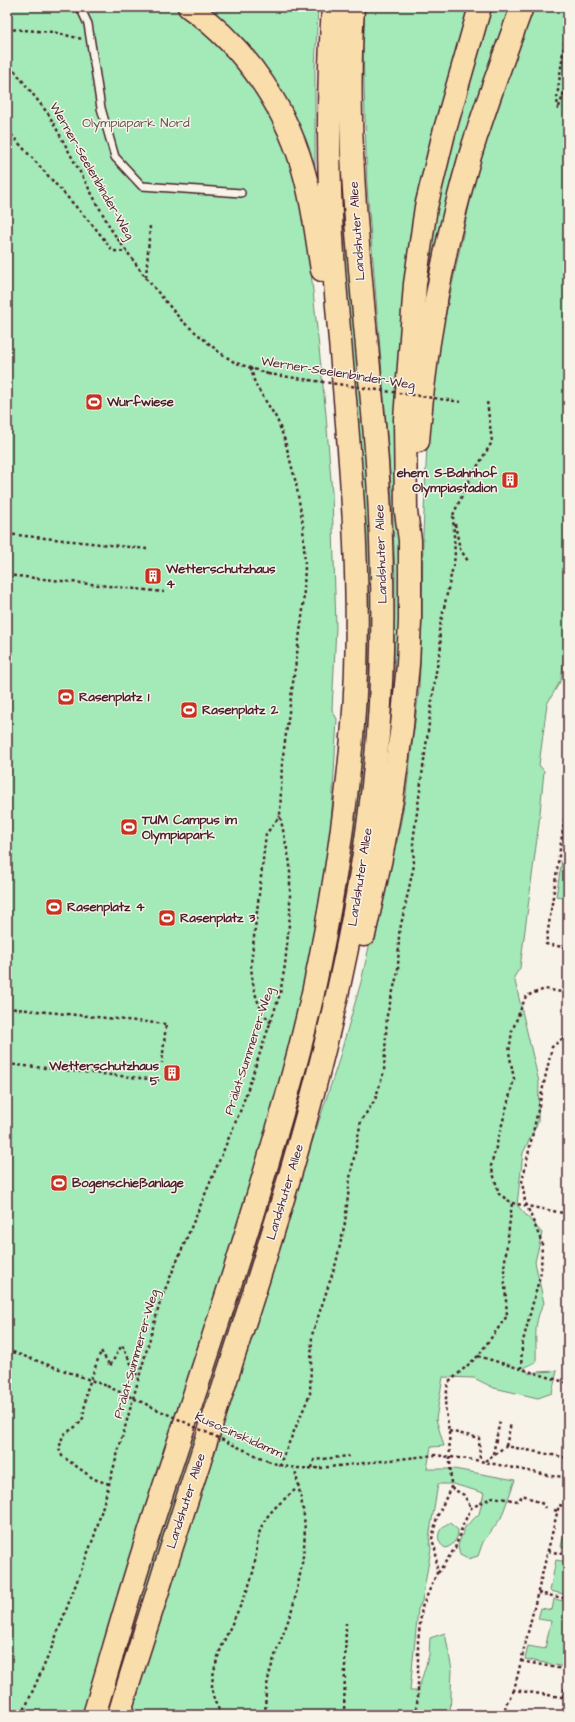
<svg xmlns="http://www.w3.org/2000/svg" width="575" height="1722" font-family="'Architects Daughter',sans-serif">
  <rect width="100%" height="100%" fill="#f7f3e8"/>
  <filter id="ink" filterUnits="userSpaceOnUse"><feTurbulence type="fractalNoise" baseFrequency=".025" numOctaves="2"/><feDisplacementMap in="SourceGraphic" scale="8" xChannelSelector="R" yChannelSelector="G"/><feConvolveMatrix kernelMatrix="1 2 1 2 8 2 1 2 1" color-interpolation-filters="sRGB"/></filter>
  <g filter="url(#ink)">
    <g fill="#a3eab8" stroke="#768472">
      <polygon points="7,7 174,7 191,19 239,66 276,124 289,155 306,224 326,415 332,493 336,627 332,710 337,719 331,828 327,870 299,1011 267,1127 241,1216 85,1715 7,1715"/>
      <polygon points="197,7 318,7 315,70 315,180 305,161"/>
      <path d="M365,7H469C449,84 426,160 413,239C405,284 402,330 400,376C395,497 410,618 393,739C391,755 389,790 382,803L380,801L386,740L391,730L394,681L395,575L392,498L367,186L363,48Z"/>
      <polygon points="490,7 511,7 409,408 421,299 444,160"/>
      <path d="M533,7H568V624L561,680L547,704L539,765L544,771L539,823L520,968L514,977L539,1082L538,1122L523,1153L517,1205L542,1233L535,1262L544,1303C532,1325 537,1339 536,1362L525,1367L529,1374L537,1372L557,1371L552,1393L538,1398L494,1388L474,1378L443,1377L436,1419L444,1446L431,1447L427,1469H454L515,1480L501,1518L483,1542L478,1556L468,1559L460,1555L458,1545L465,1527L479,1514L484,1493L453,1484H438L429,1538L431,1549L422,1601L418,1609L410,1691H418L429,1655L430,1638L445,1633L452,1670L450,1715H127L247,1339L337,1066L361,982L391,850L397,842L406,794L419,690L422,622L423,535L427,444L437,355L478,164Z"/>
      <polygon points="338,96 370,493 374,659 357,847 314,1057 204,1422 194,1418 349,840"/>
      <polygon points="562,860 568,861 568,898 556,896"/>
      <polygon points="189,1433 199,1438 113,1704 102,1711"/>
      <polygon points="568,1517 568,1549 561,1547"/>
      <path d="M450,1523L458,1530C458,1538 454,1545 446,1548C434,1543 437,1526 450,1523Z"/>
      <polygon points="556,1560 568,1562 568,1595 550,1591"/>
      <polygon points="554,1599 568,1602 568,1652 565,1667 525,1659 528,1646 545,1649 551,1621 538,1619 541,1608 552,1610"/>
    </g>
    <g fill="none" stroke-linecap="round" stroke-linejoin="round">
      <g stroke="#4a1f2b" stroke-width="10">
        <polyline id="service" points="80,7 88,24 101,108 115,157 142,186 241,193"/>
      </g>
      <g stroke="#4a1f2b" stroke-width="25">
        <g id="trunk">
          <path d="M189,7C247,48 289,111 306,180C314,210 317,240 322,270"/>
          <path d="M418,441C425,345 443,249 470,156C485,106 504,56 522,7"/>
          <polyline points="364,935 381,858 392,799 402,726 408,664 410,621 410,540 406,512 405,419 415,284 426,207 444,133 480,7"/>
          <path d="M94,1715C112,1656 128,1597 147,1539C183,1427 221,1317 255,1205C276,1135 297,1065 313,993C332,905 346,815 353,725C365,573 346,421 334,270C328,182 327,94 333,7"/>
          <path d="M119,1715C132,1670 147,1626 161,1581C248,1303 355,1027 378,734C385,644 383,552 377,462C366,311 343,159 353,7"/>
        </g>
      </g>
      <g stroke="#4a1f2b" stroke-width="2.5" stroke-dasharray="3 3" stroke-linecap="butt">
        <polyline points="7,29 53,32 82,39"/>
        <polyline points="7,61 49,115 112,231 146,278 182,321 219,352 234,362 268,374"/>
        <polyline points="559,107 568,81"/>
        <polyline points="558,110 557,98 568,14"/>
        <polyline points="7,130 96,229 113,251 127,252"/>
        <polyline points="146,277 150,226"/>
        <polyline points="453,515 471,477 492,442 487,401"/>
        <polyline points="455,524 460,549 468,561"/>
        <polyline points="7,534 147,549"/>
        <polyline points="7,575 164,592"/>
        <polyline points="568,795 546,944 568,948"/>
        <polyline points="7,1008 166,1024 162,1063"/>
        <path d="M271,1023C256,1006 252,986 251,963L266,834L280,816"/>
        <polyline points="7,1064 159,1080"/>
        <polyline points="512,1203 568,1214"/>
        <polyline points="7,1350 107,1386"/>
        <polyline points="478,1356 568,1383"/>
        <polyline points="521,1369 522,1345 541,1272 542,1243 525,1201 522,1182 552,1047 568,1034"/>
        <polyline points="449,1431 479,1438 480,1461"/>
        <polyline points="506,1446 511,1423"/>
        <polyline points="493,1454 500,1421"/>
        <polyline points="475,1460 552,1476 568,1477"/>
        <path d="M268,1461C285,1468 301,1469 320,1468"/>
        <polyline points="485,1461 506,1446 568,1458"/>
        <polyline points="279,1466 310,1394 312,1335 336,1263 345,1223 350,1178 361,1121 375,1100 384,1071 387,1015 398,971 399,934 414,865 413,842 436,672 441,646 439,631 455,557 453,515"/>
        <polyline points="312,1468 314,1460 349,1456"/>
        <polyline points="109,1484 94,1479 69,1461 62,1456 59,1449 63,1435 78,1425 83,1418 87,1390 101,1351 110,1366 122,1345 139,1380"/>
        <polyline points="451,1488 464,1495 471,1508"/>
        <polyline points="568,1507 559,1505 514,1690 568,1698"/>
        <polyline points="554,1510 558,1511"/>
        <polyline points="548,1551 568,1555"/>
        <polyline points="438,1573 455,1548 463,1525 471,1508 493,1497 518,1501 523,1495 543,1504 545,1508"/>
        <polyline points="538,1593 568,1599"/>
        <polyline points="521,1661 568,1670"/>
        <polyline points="563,1697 568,1672"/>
        <polyline points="22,1715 50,1652 95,1534 161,1299 241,1109 280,994 285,965 290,914 290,863 280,816 282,763 303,610 305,566 303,525 296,483 285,441 277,419 255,384 251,368"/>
        <path d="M222,1715C217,1707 212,1697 212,1687C213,1650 242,1611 252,1576C257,1560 255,1543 261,1528C267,1512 285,1499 297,1488"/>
        <path d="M266,1715C261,1669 289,1633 297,1589C303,1562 308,1532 302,1504C300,1492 297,1481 295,1469"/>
        <polyline points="344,1715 346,1623"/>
        <polyline points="415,1715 418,1697 418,1641 422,1607 437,1573 436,1552 432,1539 437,1517 451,1487 449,1431 445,1406 448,1383 478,1356 507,1316 504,1269 512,1203 499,1194 491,1166 514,1079 509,1052 512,1031 526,996 545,989 568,993"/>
        <polyline points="504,1715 506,1704 514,1690"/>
      </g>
      <use href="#service" stroke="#f7f3e8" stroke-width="7"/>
      <use href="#trunk" stroke="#f9deab" stroke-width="22"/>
      <g stroke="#4a1f2b" stroke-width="2.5" stroke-dasharray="3 3" stroke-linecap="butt">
        <polyline points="268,374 461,402"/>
        <polyline points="107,1386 268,1461"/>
        <polyline points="320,1468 435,1455 475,1460"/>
      </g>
    </g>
  </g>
  <defs>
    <g id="stadium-square" transform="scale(0.9)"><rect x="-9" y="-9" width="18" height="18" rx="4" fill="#c8321e" stroke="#f7f3e8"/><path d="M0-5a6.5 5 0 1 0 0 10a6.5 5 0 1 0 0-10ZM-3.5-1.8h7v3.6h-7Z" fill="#fff"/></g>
    <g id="building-square" transform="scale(0.9)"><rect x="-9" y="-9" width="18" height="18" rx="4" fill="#c8321e" stroke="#f7f3e8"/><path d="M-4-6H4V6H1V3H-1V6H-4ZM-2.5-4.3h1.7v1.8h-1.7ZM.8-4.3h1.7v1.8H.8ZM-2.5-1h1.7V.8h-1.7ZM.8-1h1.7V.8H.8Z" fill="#fff"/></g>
  </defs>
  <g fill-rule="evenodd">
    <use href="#stadium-square" x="94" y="402"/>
    <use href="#building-square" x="510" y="480"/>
    <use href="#building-square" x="153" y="576"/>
    <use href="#stadium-square" x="66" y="697"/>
    <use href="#stadium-square" x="189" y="710"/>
    <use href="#stadium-square" x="129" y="827"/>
    <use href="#stadium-square" x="54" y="907"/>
    <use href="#stadium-square" x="167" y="918"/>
    <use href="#building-square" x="172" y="1073"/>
    <use href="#stadium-square" x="59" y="1183"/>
  </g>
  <g text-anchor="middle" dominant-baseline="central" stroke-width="3" stroke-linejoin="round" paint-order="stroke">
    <g font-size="13" fill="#60524e" stroke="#f7f3e8">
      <text x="136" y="123">Olympiapark Nord</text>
    </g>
    <g font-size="13" fill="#4a1f2b" stroke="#f7f3e8">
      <text transform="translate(92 171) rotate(60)">Werner-Seelenbinder-Weg</text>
      <text transform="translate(357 231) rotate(-94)">Landshuter Allee</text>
      <text transform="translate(338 373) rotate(9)">Werner-Seelenbinder-Weg</text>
      <text transform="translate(381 554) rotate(-92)">Landshuter Allee</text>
      <text transform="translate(360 877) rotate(-81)">Landshuter Allee</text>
      <text transform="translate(249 1051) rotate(-72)">Prälat-Summerer-Weg</text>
      <text transform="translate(285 1192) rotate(-73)">Landshuter Allee</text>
      <text transform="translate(136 1354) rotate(-74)">Prälat-Summerer-Weg</text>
      <text transform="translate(239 1435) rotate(24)">Kusocinskidamm</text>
      <text transform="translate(186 1501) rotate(-72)">Landshuter Allee</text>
    </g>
    <g font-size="13" font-weight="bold" fill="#4a1f2b" stroke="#f7f3e8" text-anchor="start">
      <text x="107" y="402">Wurfwiese</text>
      <text x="497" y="473" text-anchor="end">ehem. S-Bahnhof<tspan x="497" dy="15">Olympiastadion</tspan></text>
      <text x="166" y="569">Wetterschutzhaus<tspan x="166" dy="15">4</tspan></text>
      <text x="79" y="697">Rasenplatz 1</text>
      <text x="202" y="710">Rasenplatz 2</text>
      <text x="142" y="820">TUM Campus im<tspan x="142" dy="15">Olympiapark</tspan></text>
      <text x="67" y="907">Rasenplatz 4</text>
      <text x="180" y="918">Rasenplatz 3</text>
      <text x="159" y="1066" text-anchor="end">Wetterschutzhaus<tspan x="159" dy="15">5</tspan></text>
      <text x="72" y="1183">Bogenschießanlage</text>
    </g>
  </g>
  <rect width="575" height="1722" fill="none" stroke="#f7f3e8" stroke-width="24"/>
  <rect x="12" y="12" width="551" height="1698" fill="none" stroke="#4a1f2b" stroke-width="1.5" filter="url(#ink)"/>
</svg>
